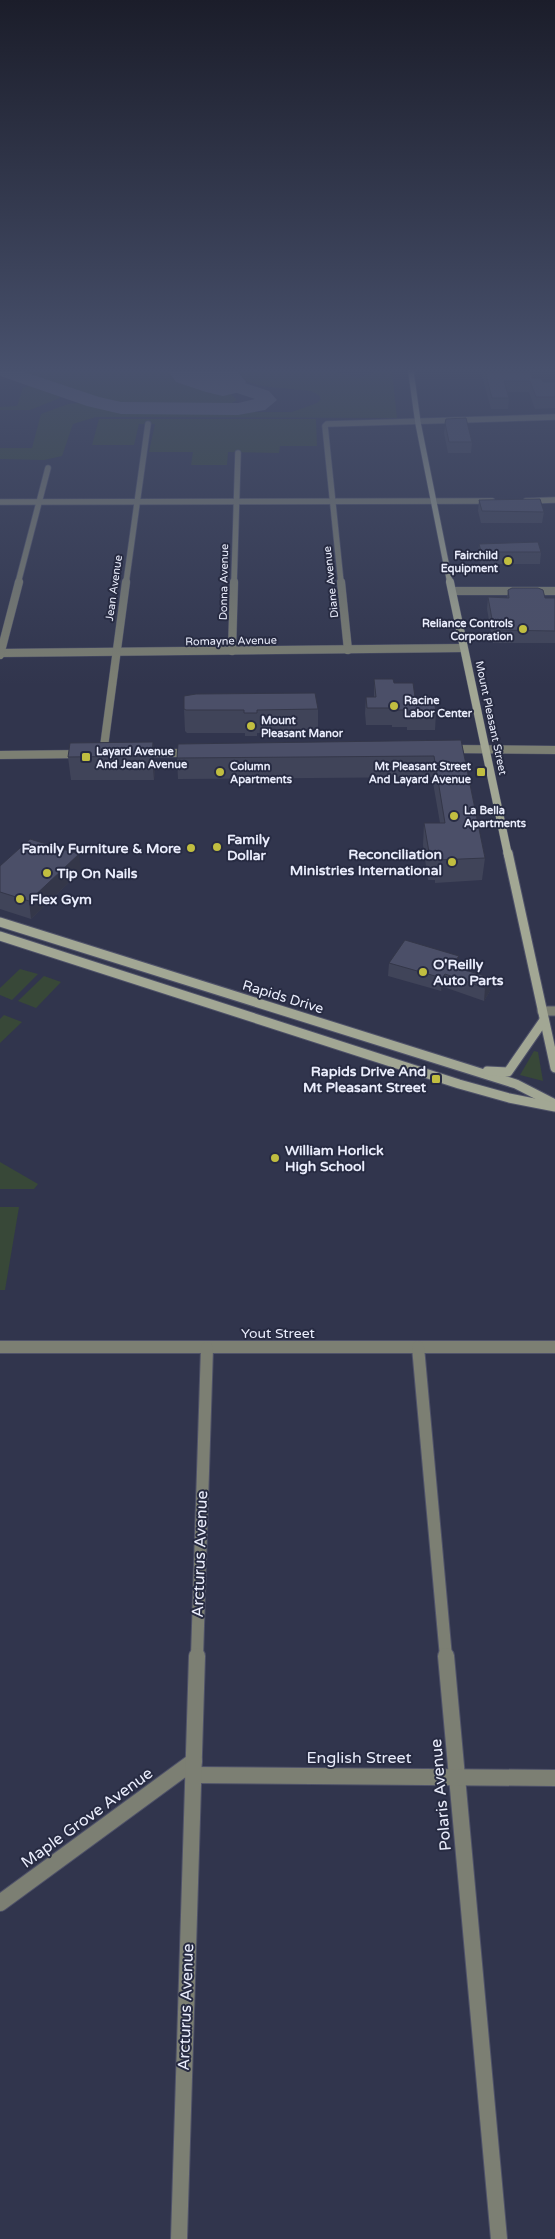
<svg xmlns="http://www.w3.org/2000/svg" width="555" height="2239" font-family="'Varela Round',sans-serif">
  <rect width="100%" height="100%" fill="#31354d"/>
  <g fill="#384838">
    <polygon points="22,372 170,372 228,391 237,400 228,405 215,407 147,406 119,404"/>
    <polygon points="216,372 337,372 358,378 375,372 392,372 397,418 96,417 73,424 62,456 44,460 0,459 0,448 32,448 41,414 68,404 79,403 139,412 292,412 317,403 321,399 319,395 311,391 261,386"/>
    <path d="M29,386C39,386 57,389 60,398L30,410H0V407L17,406L23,388Z"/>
    <polygon points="99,419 316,419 317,446 280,446 279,453 228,452 227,465 191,465 193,452 149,452 155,424 139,424 134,445 92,445"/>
    <polygon points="20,969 38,974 12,1000 0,995 0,988"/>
    <polygon points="44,976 61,982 36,1008 18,1001"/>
    <polygon points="4,1015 22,1022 0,1043 0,1019"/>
    <polygon points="534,1051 538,1052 543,1081 520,1075"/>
    <polygon points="0,1162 38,1184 34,1189 0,1189"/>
    <polygon points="0,1207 19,1207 5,1290 0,1290"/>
  </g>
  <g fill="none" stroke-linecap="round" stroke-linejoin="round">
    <polygon fill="#61657a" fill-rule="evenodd" points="0,372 24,372 99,397 121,402 238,403 255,399 216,386 214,382 216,378 223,376 269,391 277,400 265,410 238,415 121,414 87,406 0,376"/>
    <polygon fill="#61657a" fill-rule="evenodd" points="169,372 238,372 246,382 240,392 223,396 206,392 176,382"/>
    <g stroke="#4f5269" stroke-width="7">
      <g id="street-far4">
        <polyline points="526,501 555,500"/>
        <polyline points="0,502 492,501"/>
        <polyline points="18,583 48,468"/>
        <polyline points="126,583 148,424"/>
        <polyline points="234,583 238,453"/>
        <polyline points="341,583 325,426 327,424 555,417"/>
      </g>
    </g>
    <g stroke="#4f5269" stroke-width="9">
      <g id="street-far3">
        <polyline points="341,582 348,650"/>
        <polyline points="453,591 555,591"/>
        <polyline points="232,651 234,582"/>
        <polyline points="0,653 463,648"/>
        <polyline points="0,655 19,582"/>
        <polyline points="451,749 555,750"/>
        <polyline points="141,753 189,753"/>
        <polyline points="103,754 126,582"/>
        <polyline points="0,755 82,754"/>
      </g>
    </g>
    <g stroke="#4f5269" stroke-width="11">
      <polyline id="street-far2" points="542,1011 555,1011"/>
    </g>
    <g stroke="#4f5269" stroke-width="14">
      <g id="street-far1">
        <polyline points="0,1347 555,1347"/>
        <polyline points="418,1347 446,1657"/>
        <polyline points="197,1657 207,1348"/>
      </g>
    </g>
    <g stroke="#4f5269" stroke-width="18">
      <g id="street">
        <polyline points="446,1656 499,2239"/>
        <polyline points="193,1775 555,1778"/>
        <polyline points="0,1903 194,1761"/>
        <polyline points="179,2239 197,1656"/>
      </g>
    </g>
    <g stroke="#4f5269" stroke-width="7">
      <polyline id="secondary-far2" points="411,372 418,423 450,583"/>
    </g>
    <g stroke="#4f5269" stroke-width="9">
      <polyline id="secondary-far1" points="450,582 508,855"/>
    </g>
    <g stroke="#4f5269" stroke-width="11">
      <g id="secondary">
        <polyline points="508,853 555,1068"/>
        <polyline points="0,922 516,1084 555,1104"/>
        <polyline points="0,936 459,1084 509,1098 555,1107"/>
        <polyline points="487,1071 508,1072 544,1020"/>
      </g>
    </g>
    <use href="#street-far4" stroke="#7c7f73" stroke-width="5.5"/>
    <use href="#street-far3" stroke="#7c7f73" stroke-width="8"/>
    <use href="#street-far2" stroke="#7c7f73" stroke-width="9"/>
    <use href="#street-far1" stroke="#7c7f73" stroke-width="12"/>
    <use href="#street" stroke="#7c7f73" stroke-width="16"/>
    <use href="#secondary-far2" stroke="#a2a794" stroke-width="5.5"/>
    <use href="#secondary-far1" stroke="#a2a794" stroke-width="8"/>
    <use href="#secondary" stroke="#a2a794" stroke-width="9"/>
  </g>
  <g fill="#404459">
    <polygon points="481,372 530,372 532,378 543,382 555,382 555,408 535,409 529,392 507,392 509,398 508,409 491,409"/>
    <polygon points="446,419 472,442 471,453 448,453 444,433"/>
    <polygon points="479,500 544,512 542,523 481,523 478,511"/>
    <polygon points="479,544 541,552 540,564 498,564 498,567 481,567 478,555"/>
    <polygon points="508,590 545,598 555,599 555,643 493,643 487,609 488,597 507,598"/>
    <polygon points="374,679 394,683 415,697 436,713 435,730 407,730 407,727 392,727 392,725 366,725 365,713 366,697 374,697"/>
    <polygon points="184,709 318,709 318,732 257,733 257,736 245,736 245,733 187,733 185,731"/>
    <polygon points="461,740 485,858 482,880 435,883 435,880 428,880 423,845 424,823 440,823 432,777 178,779 177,758"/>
    <polygon points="153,742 155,766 154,780 71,780 68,757"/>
    <polygon points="0,866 81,871 31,919 0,909"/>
    <polygon points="389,963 457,968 490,991 484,1001 444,987 441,991 388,976"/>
  </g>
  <g fill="#343749">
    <polygon points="153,742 155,766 154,780 152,756"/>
    <polygon points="79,854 81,871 31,919 29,901"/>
    <polygon points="459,956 457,968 451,966"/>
    <polygon points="445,974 444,987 441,991 442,978"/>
    <polygon points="492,978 490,991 484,1001 485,988"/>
  </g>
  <g fill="#4b4f68" stroke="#343749">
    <polygon points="485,372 530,372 532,378 541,378 543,382 555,382 555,397 536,397 530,381 504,381 509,398 492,398"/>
    <polygon points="466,418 472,442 449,442 445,423 446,419"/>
    <polygon points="540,499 544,512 482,511 479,500"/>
    <polygon points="538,542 541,552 499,552 499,555 482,555 479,544"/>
    <polygon points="512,588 538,588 543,590 545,598 555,598 555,631 494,630 488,597 509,598 508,590"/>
    <polygon points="374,679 393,679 394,683 413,683 415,697 432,697 434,699 436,713 408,713 408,710 393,710 393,708 367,708 366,697 376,697"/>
    <polygon points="315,693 318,709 257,710 257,713 244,713 244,710 186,710 184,709 184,696 196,694"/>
    <polygon points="461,740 485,858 437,860 436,858 430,858 424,823 445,823 434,756 177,758 178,744"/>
    <polygon points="153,742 152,756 68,757 70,743"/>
    <polygon points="30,839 79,854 29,901 0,892 0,866"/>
    <polygon points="405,940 459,956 451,966 492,978 485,988 445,974 442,978 389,963"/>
  </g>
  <linearGradient id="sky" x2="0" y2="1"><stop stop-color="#1b1d2a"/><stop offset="0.54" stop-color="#48516d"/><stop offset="1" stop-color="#48516d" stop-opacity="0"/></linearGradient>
  <rect width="555" height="685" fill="url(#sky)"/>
  <g fill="#c1be40" stroke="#272b42" stroke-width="2">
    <circle cx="508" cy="561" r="5"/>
    <circle cx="523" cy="629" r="5"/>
    <circle cx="394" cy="706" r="5"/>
    <circle cx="251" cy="726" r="5"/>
    <rect x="81" y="752" width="10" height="10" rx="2.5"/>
    <circle cx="220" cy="772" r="5"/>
    <rect x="476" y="767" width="10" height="10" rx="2.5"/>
    <circle cx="454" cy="816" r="5"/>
    <circle cx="217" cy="847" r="5"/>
    <circle cx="191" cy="848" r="5"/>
    <circle cx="452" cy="862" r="5"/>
    <circle cx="47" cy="873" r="5"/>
    <circle cx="20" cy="899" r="5"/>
    <circle cx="423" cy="972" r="5"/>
    <rect x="431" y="1074" width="10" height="10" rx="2.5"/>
    <circle cx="275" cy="1158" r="5"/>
  </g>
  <g text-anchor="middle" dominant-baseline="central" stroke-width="4" stroke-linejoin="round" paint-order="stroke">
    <g font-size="11" font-weight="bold" fill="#eaedfc" stroke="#272b42" text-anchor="start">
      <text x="498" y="555" text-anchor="end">Fairchild<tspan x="498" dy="13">Equipment</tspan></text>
      <text x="513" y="623" text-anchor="end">Reliance Controls<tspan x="513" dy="13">Corporation</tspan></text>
      <text x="404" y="700">Racine<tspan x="404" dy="13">Labor Center</tspan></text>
      <text x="261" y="720">Mount<tspan x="261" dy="13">Pleasant Manor</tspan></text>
      <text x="96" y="751">Layard Avenue<tspan x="96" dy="13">And Jean Avenue</tspan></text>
      <text x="230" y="766">Column<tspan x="230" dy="13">Apartments</tspan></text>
      <text x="471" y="766" text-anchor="end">Mt Pleasant Street<tspan x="471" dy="13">And Layard Avenue</tspan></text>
      <text x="464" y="810">La Bella<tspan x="464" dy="13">Apartments</tspan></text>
    </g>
    <g font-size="11" fill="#eaedfc" stroke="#272b42">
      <text transform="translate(224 582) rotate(-89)">Donna Avenue</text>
      <text transform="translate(331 582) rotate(-96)">Diane Avenue</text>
      <text transform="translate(114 588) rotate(-82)">Jean Avenue</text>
      <text transform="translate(231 641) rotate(-1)">Romayne Avenue</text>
      <text transform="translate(491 718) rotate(78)">Mount Pleasant Street</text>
    </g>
    <g font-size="14" font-weight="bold" fill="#eaedfc" stroke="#272b42" text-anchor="start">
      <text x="227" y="839">Family<tspan x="227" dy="16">Dollar</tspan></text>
      <text x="181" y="848" text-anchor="end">Family Furniture &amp; More</text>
      <text x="442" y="854" text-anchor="end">Reconciliation<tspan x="442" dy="16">Ministries International</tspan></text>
      <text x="57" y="873">Tip On Nails</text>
      <text x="30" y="899">Flex Gym</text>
      <text x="433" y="964">O'Reilly<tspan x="433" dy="16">Auto Parts</tspan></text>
      <text x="426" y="1071" text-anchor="end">Rapids Drive And<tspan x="426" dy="16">Mt Pleasant Street</tspan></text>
      <text x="285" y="1150">William Horlick<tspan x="285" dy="16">High School</tspan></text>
    </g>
    <g font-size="14" fill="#eaedfc" stroke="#272b42">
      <text transform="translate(283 997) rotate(17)">Rapids Drive</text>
      <text x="278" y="1333">Yout Street</text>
    </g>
    <g font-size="16" fill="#eaedfc" stroke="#272b42">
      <text transform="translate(200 1554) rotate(-88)">Arcturus Avenue</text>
      <text x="359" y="1758">English Street</text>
      <text transform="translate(441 1795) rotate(-95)">Polaris Avenue</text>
      <text transform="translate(87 1818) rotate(-36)">Maple Grove Avenue</text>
      <text transform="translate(186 2007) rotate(-88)">Arcturus Avenue</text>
    </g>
  </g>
</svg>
